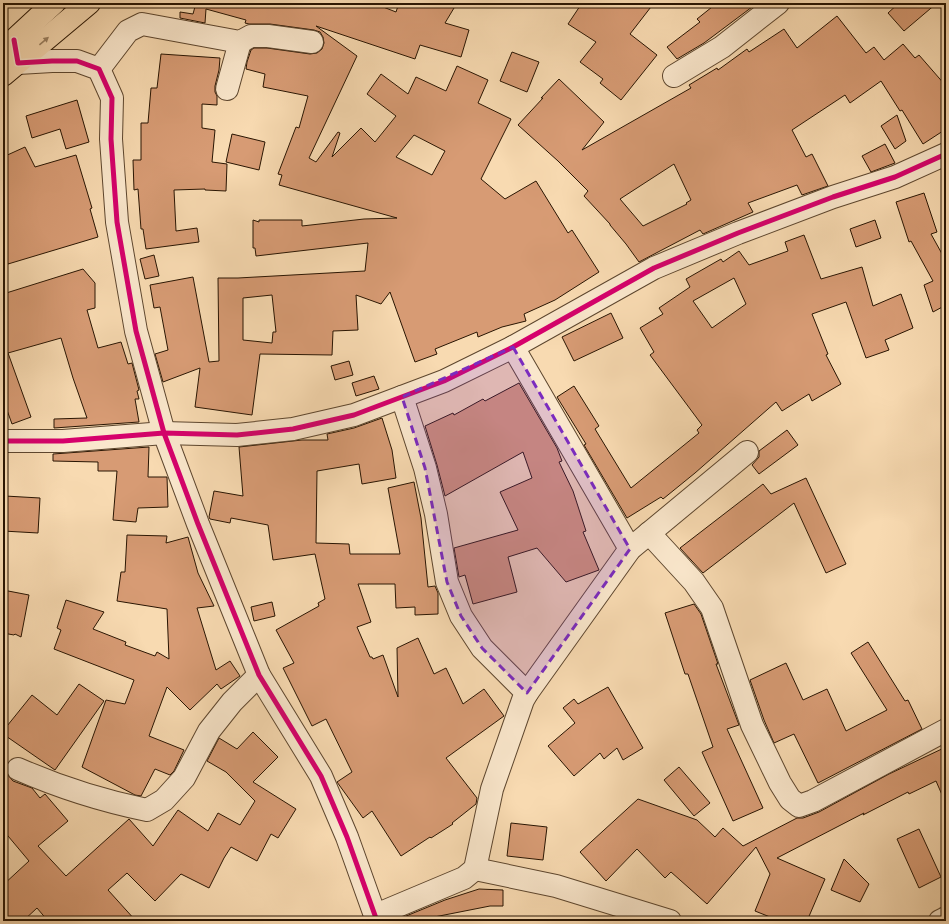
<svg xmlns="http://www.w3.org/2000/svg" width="949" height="924" font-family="'IM FELL Double Pica',serif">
  <rect width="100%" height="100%" fill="#f8dab1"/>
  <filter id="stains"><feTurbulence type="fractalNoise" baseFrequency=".005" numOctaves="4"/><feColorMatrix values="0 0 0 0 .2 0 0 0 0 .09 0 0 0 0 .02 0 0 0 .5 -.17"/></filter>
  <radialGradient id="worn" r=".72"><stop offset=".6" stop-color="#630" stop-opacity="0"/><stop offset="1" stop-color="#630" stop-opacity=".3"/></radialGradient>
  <g fill="#d79b74" stroke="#291502" fill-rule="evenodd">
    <path d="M196,3H373L396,12L399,3H457L445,23L469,30L461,57L420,45L415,59L316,26L357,56L309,158L316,162L338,132L340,133L332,157L361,128L375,142L396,116L367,94L381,74L408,94L416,77L446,91L457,66L488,80L478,103L511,119L481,179L505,199L536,181L568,233L572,230L599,272L555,300L524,314L526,321L502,327L478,337L477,332L435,349L437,354L415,362L390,292L381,304L356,295L358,330L333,331L332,355L260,354L252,415L195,407L200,368L163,382L155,354L168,350L160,307L154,308L150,285L193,277L209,362L219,361L218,278H238L365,271L368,243L256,256L255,248H253V220L259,222V220H302V226L364,219L397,218L279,185L282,175L278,174L296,127L299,128L308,96L263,87L265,74L246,69L247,62L251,50L254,48H267L310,54L317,53L322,49L324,43L323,37L320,32L314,30L270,24H249L245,23L246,20L206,9L205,23L180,18V12L193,14ZM414,135L445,151L432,175L396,157ZM272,295L276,332H273L272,343L243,340V298Z"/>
    <polygon points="582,3 654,3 630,34 657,55 621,100 600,83 603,79 580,62 596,42 568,24"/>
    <polygon points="717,3 749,3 752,7 704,43 677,59 667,47 700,22 697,19"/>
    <polygon points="899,3 937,3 904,31 888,13"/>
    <path d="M837,16L866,53L874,47L884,60L903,44L915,58L919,55L946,86V129L923,144L902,110L900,111L881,81L850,103L845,95L792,130L806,157L812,154L828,186L802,195L797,185L748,203L753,212L703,234L700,230L639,262L626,244L610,225V224L584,196L588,191L558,161L518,125L543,98H541L559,79L604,122L582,150L691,88L689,85L717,68L718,70L747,49L749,52L784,29L797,48ZM674,164L691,200L686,203L687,204L643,226L620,199Z"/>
    <polygon points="512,52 539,62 527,92 500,81"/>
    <polygon points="161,54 220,58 219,70 215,86 215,92 217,96 217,105 202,104 202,128 215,130 212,162 227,164 226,191 205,190 205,189 174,190 176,231 197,228 199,242 146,249 143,229 141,229 138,189 134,190 133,160 141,160 141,123 148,123 151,88 157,88"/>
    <polygon points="77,100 89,142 66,149 60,129 32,138 26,116"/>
    <polygon points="897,115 906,141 895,149 881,126"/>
    <polygon points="232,134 265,142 259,170 226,162"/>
    <polygon points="885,144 895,163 871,172 862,156"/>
    <polygon points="25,147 35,167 76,155 92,208 90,209 98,237 8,264 3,247 3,157"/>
    <polygon points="924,193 937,232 931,234 946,261 946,305 933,312 924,285 933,281 911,241 909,242 896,202"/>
    <polygon points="875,220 881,238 856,247 850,229"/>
    <path d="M804,235L821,279L862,267L873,306L901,294L913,328L885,340L889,350L866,358L846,302L812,314L828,354L826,355L841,384L812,401L809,394L782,411L776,402L695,473L663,499L661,497L627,518L584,445L586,444L557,397L574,386L599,426L595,429L631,488L699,433L697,430L702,425L650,355L654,352L640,328L663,314L659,308L690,287L686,279L721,259L723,262L739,251L749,265L788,251L785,242ZM734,278L746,304L712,328L693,301Z"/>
    <polygon points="154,255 159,276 145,279 140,259"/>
    <polygon points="83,269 95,283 95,308 87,310 98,348 121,342 128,364 132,363 139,390 137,391 139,399 135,399 139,422 54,428 54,419 87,418 73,378 61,338 8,353 31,417 12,424 3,399 3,294"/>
    <polygon points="611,313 623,338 574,361 562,337"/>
    <polygon points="349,361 353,375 335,380 331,366"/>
    <polygon points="374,376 379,389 356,396 352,383"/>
    <polygon points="519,383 557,448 562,461 559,462 573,491 586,531 583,532 599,570 566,582 537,548 508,557 517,592 473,604 465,575 459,577 454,548 518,530 500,492 532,478 523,452 445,496 437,465 425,426 453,413 454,415 483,399 485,401"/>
    <polygon points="382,418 392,450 396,478 362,484 359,464 317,471 316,543 349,544 350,554 400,554 388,488 414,482 421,518 428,587 435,586 438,593 438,614 415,615 415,607 396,608 395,584 358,584 371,622 357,627 370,657 372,657 373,659 383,655 398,697 397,648 418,638 434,674 446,668 463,704 484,689 504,716 446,758 477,798 476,804 452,823 453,824 431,838 430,837 401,856 372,811 363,818 337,782 352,772 326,719 312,726 283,668 294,663 276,630 319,606 318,603 325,599 315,554 273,560 268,525 231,518 230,523 210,519 209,517 214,491 243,496 239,447 302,440 328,440 327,434 354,428"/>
    <polygon points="787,430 798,445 759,474 752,465 759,457 759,451"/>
    <polygon points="149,447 148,477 167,477 168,507 138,508 136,522 113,520 117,471 98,471 98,462 53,461 53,454"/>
    <polygon points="806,478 846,564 826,573 794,503 703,573 680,548 763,484 771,494"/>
    <polygon points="5,496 40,498 38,533 3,531"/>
    <polygon points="127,535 167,536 166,543 188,537 198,573 214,606 197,608 216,670 230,661 240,676 221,689 217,684 190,710 167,687 149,736 184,750 174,771 170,775 155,769 141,796 135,795 82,767 106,700 125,704 134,680 54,649 61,630 57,628 66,600 104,612 93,629 126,642 125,645 155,656 157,652 169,659 167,609 117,601 121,572 125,572"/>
    <polygon points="3,590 29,595 21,637 15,634 14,635 3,633"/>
    <polygon points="272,602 275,616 254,621 251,607"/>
    <polygon points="694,604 701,614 718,664 716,664 739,725 727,729 763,808 733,821 702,752 713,747 688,674 685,674 665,613"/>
    <polygon points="868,642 905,701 908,700 922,729 818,783 794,734 774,743 764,720 750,680 786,663 803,700 827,689 846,731 887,710 851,653"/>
    <polygon points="79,684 104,701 55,770 3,734 3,731 32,695 57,715"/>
    <polygon points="608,687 643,748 623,760 617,748 604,759 600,753 574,776 548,746 575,723 563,708 574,699 578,704"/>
    <polygon points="253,732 278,757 253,782 296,809 278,838 271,834 257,861 231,847 224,858 209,888 181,874 155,901 127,873 108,890 136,921 48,921 37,908 23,921 3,921 3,885 29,861 3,830 3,778 7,774 13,781 32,788 40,798 45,794 68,821 38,846 66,876 129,819 153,846 178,810 208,831 218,813 240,825 255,801 226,772 207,761 219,738 237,749"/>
    <polygon points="946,747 946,804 936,781 909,794 908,792 863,815 864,813 777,858 825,879 807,921 780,921 755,911 770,874 756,847 707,904 671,872 665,878 637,849 606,881 580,852 638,799 697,820 715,837 723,828 743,846 797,818 803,818 819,812 889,774"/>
    <polygon points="679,767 710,803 694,816 664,780"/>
    <polygon points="511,823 547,827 543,860 507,856"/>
    <polygon points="919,829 941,877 919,888 897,839"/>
    <polygon points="844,859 869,884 860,902 831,890"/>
    <polygon points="479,889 503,890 503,906 490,906 414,921 394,921 445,900"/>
  </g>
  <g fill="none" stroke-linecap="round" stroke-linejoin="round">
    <g stroke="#5d462e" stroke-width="24">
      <g id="minor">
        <polyline points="16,51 18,63 52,61 77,61 99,69 112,98 111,139 117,222 136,331 164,433 198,524 259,675 321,776 347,837 377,921"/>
        <polyline points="99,69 128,31 142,24 240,42 251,36 268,36 312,42"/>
        <polyline points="674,76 722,47 778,3"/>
        <polyline points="227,89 240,42"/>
        <polyline points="513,347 630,549"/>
        <polyline points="402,397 425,468 436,514 447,582 461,616 482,648 527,693"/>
        <polyline points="3,441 63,441 164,433 237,435 293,429 354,415 444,381 513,347 654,268 738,233 833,197 895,177 946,154"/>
        <polyline points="649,533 694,582 712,608 752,725 780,783 790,799 799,806 813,801 946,730"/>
        <path d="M18,769C59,787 103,801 147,810L164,800L184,778L209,731L232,702L259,675"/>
        <polyline points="475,869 556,886 670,921"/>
        <polyline points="376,915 464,878 475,869 492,789 523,700 527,693 630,549 747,452"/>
        <polyline points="940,921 946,918"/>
      </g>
    </g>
    <g stroke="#291502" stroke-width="24">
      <g id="major">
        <polyline points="3,47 14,40 54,3"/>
        <polyline points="3,75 89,3"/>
      </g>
    </g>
    <use href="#minor" stroke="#fae7cc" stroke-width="22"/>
    <use href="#major" stroke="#f8dab1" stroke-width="22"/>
    <g stroke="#fae7cc" stroke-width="8">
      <g id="cycleway">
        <polyline points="14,40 18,63 52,61 77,61 99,69 112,98 111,139 117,222 136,331 164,433 198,524 259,675 321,776 347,837 377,921"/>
        <polyline points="3,441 63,441 164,433 237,435 293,429 354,415 444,381 513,347 654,268 738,233 833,197 895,177 946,154"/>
      </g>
    </g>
    <use href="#cycleway" stroke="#d6006c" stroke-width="5"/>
  </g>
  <defs><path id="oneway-solid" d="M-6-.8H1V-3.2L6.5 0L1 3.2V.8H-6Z"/></defs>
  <use fill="#9b8162" href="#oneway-solid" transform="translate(44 41) rotate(-40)"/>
  <path fill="#7b2cbf" fill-opacity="0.2" stroke="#7b2cbf" stroke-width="3" stroke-dasharray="8 5" stroke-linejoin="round" d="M513,347L630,549L527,693L482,648L461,616L447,582L425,468L402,397Z"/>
  <rect width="949" height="924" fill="none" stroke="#f8dab1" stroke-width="16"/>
  <rect x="4" y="4" width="941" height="916" fill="none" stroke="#291502" stroke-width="2"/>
  <rect x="8" y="8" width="933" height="908" fill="none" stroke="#291502"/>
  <rect width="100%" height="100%" filter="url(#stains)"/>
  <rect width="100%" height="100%" fill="url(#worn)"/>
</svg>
